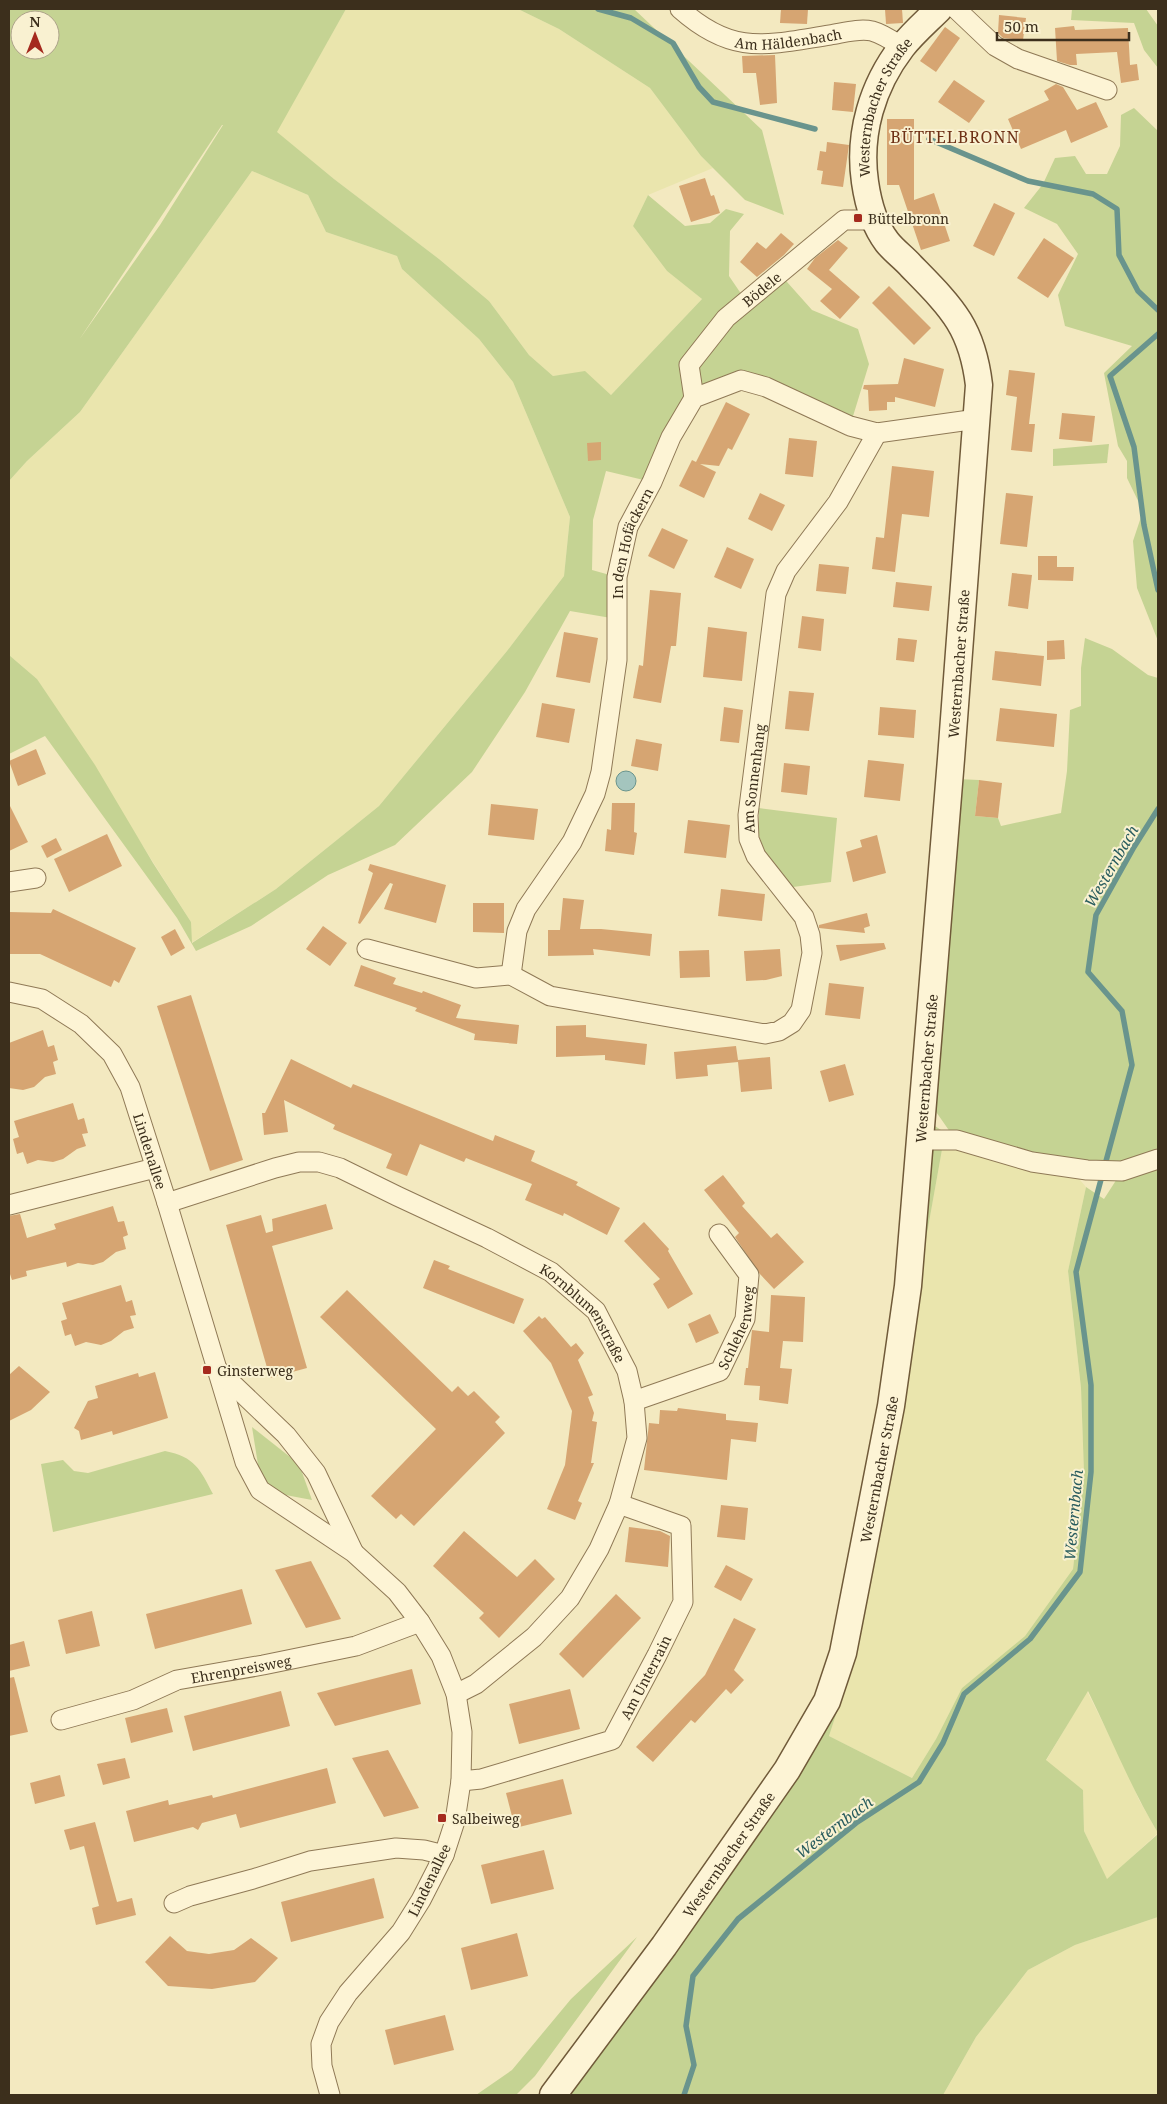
<svg xmlns="http://www.w3.org/2000/svg" width="1167" height="2104" font-family="'Noto Serif',serif">
  <rect width="100%" height="100%" fill="#f3e9c0"/>
  <g fill="#eae5ad">
    <polygon points="346,9 518,9 559,29 650,88 701,156 713,168 648,195 633,226 667,271 702,299 611,395 585,372 553,376 529,355 489,301 439,259 334,179 276,132"/>
    <polygon points="252,171 308,195 326,232 397,256 402,269 479,339 513,382 570,517 564,576 507,651 379,806 276,889 191,943 191,922 37,679 9,655 9,481 27,461 80,412"/>
    <polygon points="943,1144 1069,1167 1086,1187 1068,1271 1081,1388 1084,1473 1073,1569 1025,1636 962,1688 936,1739 912,1778 829,1736 847,1681"/>
    <polygon points="1087,1691 1126,1769 1139,1800 1158,1833 1107,1880 1084,1831 1083,1790 1046,1761"/>
    <polygon points="1158,1917 1158,2095 943,2095 976,2037 1028,1970 1075,1945"/>
  </g>
  <g fill="#c5d393" fill-rule="evenodd">
    <path d="M9,9H346L277,132L334,179L439,259L489,301L529,355L553,376L585,371L611,395L702,299L667,271L633,226L648,195L685,226L710,223L726,209L744,214L730,231L729,276L746,301L779,273L812,310L858,329L869,364L850,426L741,380L694,398L652,482L606,471L593,520L592,570L617,577V619L570,611L525,692L472,772L395,845L328,875L251,926L196,951L177,918L45,736L9,754V655L37,679L95,765L153,863L191,922L192,943L276,889L379,806L507,651L564,576L570,517L513,382L479,339L402,269L397,256L326,232L308,195L252,171L80,412L27,461L9,481ZM20,20H50V50H20ZM223,125L160,225L79,340L222,125Z"/>
    <polygon points="518,9 634,9 762,130 784,215 745,200 701,156 650,88 559,29"/>
    <polygon points="1072,9 1146,9 1158,26 1158,68 1144,50 1134,23 1071,20"/>
    <polygon points="1134,108 1158,131 1158,641 1137,588 1133,541 1143,511 1127,478 1127,461 1118,446 1104,373 1132,346 1065,326 1058,295 1078,254 1057,224 1024,208 1043,184 1055,158 1075,156 1086,174 1107,174 1120,146 1121,115"/>
    <polygon points="1109,444 1107,463 1053,466 1053,449"/>
    <path d="M1085,638L1112,649L1148,675L1158,678V1833C1131,1788 1111,1738 1088,1691L1046,1760L1083,1790L1084,1831L1107,1879L1158,1834V1917L1075,1945L1028,1970L976,2037L943,2095H553L787,1770L843,1653L921,1117L955,1139L932,1106L957,779L979,780L975,816L998,818L1001,826L1061,813L1067,771L1070,710L1081,706V668ZM943,1144L1122,1171L1104,1199L1086,1187L1068,1271L1081,1388L1084,1473L1073,1569L1025,1636L962,1688L936,1739L912,1778L829,1736L847,1681Z"/>
    <polygon points="759,808 837,818 831,882 793,887 766,855 759,836"/>
    <polygon points="252,1427 299,1464 312,1500 275,1493 259,1471"/>
    <path d="M165,1451C195,1457 200,1469 213,1494L53,1532L41,1464L63,1460L74,1471L88,1473Z"/>
    <polygon points="637,1937 535,2076 516,2095 476,2095 512,2070 571,1999"/>
  </g>
  <circle fill="#a4c5be" stroke="#69948d" cx="626" cy="781" r="10"/>
  <g fill="none" stroke-linecap="round" stroke-linejoin="round">
    <g stroke="#69948d" stroke-width="5.5">
      <polyline points="598,9 631,18 673,43 699,87 713,102 815,129"/>
      <polyline points="929,139 1028,181 1093,194 1117,209 1119,255 1138,291 1158,310"/>
      <polyline points="1158,334 1110,376 1134,447 1144,525 1158,590"/>
      <polyline points="684,2095 694,2065 686,2026 693,1976 738,1919 856,1823 919,1782 943,1743 964,1694 1030,1639 1080,1572 1091,1472 1091,1385 1076,1272 1132,1065 1122,1011 1088,972 1096,915 1134,847 1158,809"/>
    </g>
  </g>
  <g fill="#d6a572">
    <polygon points="781,9 808,9 807,24 780,23"/>
    <polygon points="885,9 902,9 903,23 886,24"/>
    <polygon points="999,15 1026,18 1023,40 1003,38 998,33"/>
    <polygon points="1074,26 1075,30 1128,28 1130,65 1137,64 1139,80 1121,83 1117,52 1076,54 1077,65 1070,65 1057,61 1055,28"/>
    <polygon points="945,27 960,38 936,72 920,61"/>
    <polygon points="775,55 777,103 760,105 756,73 743,73 742,56"/>
    <polygon points="954,80 985,101 969,123 938,102"/>
    <polygon points="834,82 856,84 853,112 832,110"/>
    <polygon points="1056,84 1063,87 1077,110 1096,102 1108,127 1071,143 1066,130 1021,149 1008,119 1049,100 1044,91"/>
    <polygon points="887,119 914,119 914,200 934,193 950,241 921,250 899,185 887,185"/>
    <polygon points="827,142 849,145 843,187 821,184 823,171 817,170 820,151 826,152"/>
    <polygon points="705,178 711,196 714,195 720,213 691,222 679,186"/>
    <polygon points="994,203 1015,213 994,256 973,246"/>
    <polygon points="781,233 794,244 784,255 757,277 740,262 757,242 766,249"/>
    <polygon points="1044,238 1074,258 1048,298 1017,278"/>
    <polygon points="838,240 848,248 829,270 860,297 840,319 820,301 832,289 807,269 815,258"/>
    <polygon points="889,286 931,328 914,345 872,303"/>
    <polygon points="904,358 944,369 935,407 895,397 895,402 887,402 887,410 869,411 868,390 863,389 864,385 898,384"/>
    <polygon points="1009,370 1035,373 1029,424 1035,424 1032,452 1011,450 1017,397 1006,395"/>
    <polygon points="726,402 750,414 732,450 728,448 719,466 700,464 716,472 704,498 679,486 692,460 696,462"/>
    <polygon points="1062,413 1095,416 1092,442 1059,439"/>
    <polygon points="789,438 817,441 813,477 785,474"/>
    <polygon points="601,442 601,460 588,461 587,443"/>
    <polygon points="892,466 934,471 929,517 902,514 895,572 872,569 876,537 884,538"/>
    <polygon points="760,493 785,505 772,531 748,519"/>
    <polygon points="1006,493 1033,496 1027,547 1000,544"/>
    <polygon points="662,528 688,540 674,569 648,556"/>
    <polygon points="727,547 754,559 741,589 714,577"/>
    <polygon points="1038,556 1057,556 1057,567 1074,567 1073,581 1038,580"/>
    <polygon points="819,564 849,567 846,594 816,591"/>
    <polygon points="1012,573 1032,575 1028,609 1008,606"/>
    <polygon points="896,582 932,586 929,611 893,607"/>
    <polygon points="650,590 681,593 676,646 671,646 661,703 633,698 639,665 643,666"/>
    <polygon points="802,616 824,619 821,651 798,648"/>
    <polygon points="708,627 747,632 742,681 703,677"/>
    <polygon points="564,632 598,638 590,683 556,677"/>
    <polygon points="898,638 917,640 914,662 896,660"/>
    <polygon points="1064,640 1065,659 1047,660 1047,641"/>
    <polygon points="995,651 1044,656 1041,686 992,680"/>
    <polygon points="789,691 814,693 809,731 785,729"/>
    <polygon points="542,703 575,709 569,743 536,737"/>
    <polygon points="724,707 743,710 739,743 720,741"/>
    <polygon points="880,707 916,710 914,738 878,735"/>
    <polygon points="1000,708 1057,714 1054,747 996,741"/>
    <polygon points="636,739 662,744 658,771 631,766"/>
    <polygon points="36,749 46,774 18,786 9,761"/>
    <polygon points="868,760 904,764 900,801 864,797"/>
    <polygon points="784,763 810,766 807,795 781,792"/>
    <polygon points="979,780 1002,783 998,818 975,816"/>
    <polygon points="612,803 635,803 634,832 637,833 634,855 605,851 607,829 611,830"/>
    <polygon points="9,804 28,842 9,851"/>
    <polygon points="491,804 538,809 534,840 488,835"/>
    <polygon points="688,820 730,825 726,858 684,853"/>
    <polygon points="107,834 122,866 69,892 54,859"/>
    <polygon points="877,835 886,873 853,882 846,852 862,847 860,840"/>
    <polygon points="56,838 62,850 47,858 41,846"/>
    <polygon points="370,864 446,885 436,923 384,909 393,884 390,883 360,924 358,923 373,873 368,870"/>
    <polygon points="721,889 765,894 762,921 718,916"/>
    <polygon points="563,898 584,900 580,929 601,929 652,934 650,956 593,949 594,955 548,956 548,930 560,930"/>
    <polygon points="473,903 504,903 504,933 473,932"/>
    <polygon points="53,909 136,948 119,983 114,980 111,987 40,954 9,954 9,912 51,913"/>
    <polygon points="867,913 870,926 864,928 865,933 819,928 819,925"/>
    <polygon points="323,926 347,943 330,966 306,949"/>
    <polygon points="175,929 185,948 171,956 161,937"/>
    <polygon points="884,943 886,949 840,961 836,945"/>
    <polygon points="780,949 782,976 766,980 746,981 744,951"/>
    <polygon points="709,950 710,977 680,978 679,951"/>
    <polygon points="361,965 396,978 393,984 422,993 423,991 461,1005 456,1018 519,1025 517,1044 474,1040 475,1034 415,1011 417,1008 354,986"/>
    <polygon points="829,983 864,987 860,1019 825,1015"/>
    <polygon points="191,995 243,1160 210,1171 157,1006"/>
    <polygon points="586,1025 586,1037 647,1044 645,1065 605,1060 605,1055 556,1057 556,1026"/>
    <polygon points="43,1030 48,1047 54,1045 58,1060 53,1062 56,1074 45,1077 34,1087 23,1090 9,1088 9,1043"/>
    <polygon points="736,1046 738,1060 770,1057 772,1089 741,1092 738,1062 707,1065 708,1076 676,1079 674,1052"/>
    <polygon points="291,1059 351,1088 353,1084 493,1141 495,1135 535,1151 531,1161 578,1182 576,1185 620,1208 607,1235 564,1213 563,1216 525,1200 532,1184 466,1158 464,1162 420,1144 407,1176 386,1168 392,1154 333,1129 335,1125 284,1100 288,1132 264,1135 262,1113 265,1113"/>
    <polygon points="845,1064 854,1095 829,1102 820,1071"/>
    <polygon points="73,1103 78,1120 84,1118 88,1133 82,1134 86,1146 77,1149 63,1159 53,1162 38,1160 27,1164 23,1152 17,1154 13,1139 19,1137 14,1121"/>
    <polygon points="723,1175 745,1203 742,1206 771,1238 777,1233 804,1262 774,1289 759,1273 735,1237 739,1233 704,1190"/>
    <polygon points="326,1204 333,1229 272,1246 307,1368 270,1378 226,1225 261,1215 266,1233 273,1231 272,1219"/>
    <polygon points="113,1206 118,1222 124,1221 128,1235 123,1237 126,1249 116,1252 103,1262 93,1265 78,1263 67,1267 66,1262 26,1271 27,1276 12,1280 9,1271 9,1216 20,1214 27,1238 56,1229 54,1224"/>
    <polygon points="644,1222 669,1249 668,1251 693,1294 668,1309 653,1284 660,1279 624,1241"/>
    <polygon points="434,1260 450,1266 448,1269 524,1299 514,1324 423,1288"/>
    <polygon points="121,1285 126,1302 132,1300 136,1315 130,1316 134,1328 124,1331 111,1341 101,1345 86,1342 75,1346 71,1334 65,1336 61,1321 67,1319 62,1303"/>
    <polygon points="347,1290 452,1392 458,1386 468,1396 474,1391 500,1417 495,1422 505,1433 414,1526 401,1514 396,1519 371,1496 436,1429 320,1317"/>
    <polygon points="771,1295 805,1297 803,1342 783,1341 780,1368 792,1369 788,1404 759,1400 760,1386 744,1385 746,1368 748,1368 752,1330 769,1332"/>
    <polygon points="710,1314 719,1333 696,1343 688,1324"/>
    <polygon points="539,1316 542,1319 545,1317 571,1347 576,1343 584,1353 578,1360 593,1395 588,1397 594,1413 592,1421 597,1422 591,1463 594,1463 578,1501 582,1503 575,1520 547,1509 565,1465 572,1411 551,1363 523,1331"/>
    <polygon points="19,1366 50,1392 31,1410 9,1421 9,1375"/>
    <polygon points="155,1372 168,1418 113,1435 112,1431 81,1440 79,1431 74,1428 88,1401 98,1398 95,1386 138,1373 139,1377"/>
    <polygon points="678,1408 726,1414 726,1420 758,1423 756,1442 731,1439 727,1480 644,1470 649,1423 659,1424 660,1410 677,1411"/>
    <polygon points="721,1505 748,1508 745,1540 717,1537"/>
    <polygon points="629,1527 660,1531 670,1536 668,1567 625,1562"/>
    <polygon points="464,1531 517,1577 535,1559 555,1579 499,1638 479,1618 484,1613 433,1566"/>
    <polygon points="311,1561 341,1619 306,1628 275,1570"/>
    <polygon points="726,1565 753,1579 741,1601 714,1587"/>
    <polygon points="242,1589 252,1624 155,1649 146,1614"/>
    <polygon points="616,1594 641,1618 583,1678 559,1654"/>
    <polygon points="92,1611 100,1646 66,1654 58,1620"/>
    <polygon points="734,1618 756,1629 734,1670 744,1680 731,1694 726,1689 695,1723 691,1720 653,1762 636,1747 705,1675"/>
    <polygon points="24,1641 30,1666 9,1671 9,1645"/>
    <polygon points="412,1669 421,1704 335,1726 317,1693"/>
    <polygon points="14,1677 28,1732 9,1736 9,1678"/>
    <polygon points="570,1689 580,1729 519,1744 509,1704"/>
    <polygon points="281,1691 290,1726 193,1751 184,1716"/>
    <polygon points="167,1708 173,1732 131,1743 125,1718"/>
    <polygon points="388,1750 419,1808 384,1817 352,1758"/>
    <polygon points="125,1758 130,1778 103,1785 97,1764"/>
    <polygon points="327,1768 336,1803 240,1828 236,1814 202,1823 198,1830 193,1827 134,1842 126,1811 168,1800 169,1805 212,1795 213,1798"/>
    <polygon points="60,1775 65,1796 35,1804 30,1783"/>
    <polygon points="563,1779 572,1814 515,1828 506,1793"/>
    <polygon points="95,1822 117,1902 132,1898 136,1915 96,1925 92,1908 99,1906 84,1846 70,1850 64,1830"/>
    <polygon points="544,1850 554,1889 491,1904 481,1865"/>
    <polygon points="374,1878 384,1918 291,1942 281,1902"/>
    <polygon points="517,1933 528,1976 471,1990 461,1948"/>
    <polygon points="170,1936 187,1951 209,1954 234,1950 251,1938 278,1958 255,1982 212,1989 168,1986 145,1962"/>
    <polygon points="445,2015 454,2050 394,2065 385,2030"/>
  </g>
  <g fill="none" stroke-linecap="round" stroke-linejoin="round">
    <g stroke="#8f7956" stroke-width="21">
      <g id="street">
        <path id="s1" d="M680,9C733,56 765,45 830,35C843,33 859,28 872,31C883,34 893,41 902,47"/>
        <polyline points="956,9 995,46 1018,59 1107,90"/>
        <path id="s2" d="M694,398L689,365L726,318L844,220H875"/>
        <polyline points="9,882 36,878"/>
        <path id="s3" d="M367,949L476,978L511,975L550,996L765,1034L779,1031L792,1023L801,1010L812,953L810,935L804,917L756,856L749,839L748,815L776,594L786,571L838,502L877,433"/>
        <path id="s4" d="M511,975L517,931L526,909L572,842L595,794L601,772L617,660V577L628,527L652,482L671,437L694,398L741,380L766,387L850,426L877,433L977,419"/>
        <path id="s5" d="M9,992L42,999L81,1024L112,1054L130,1087L167,1203L245,1462L260,1490L353,1552L397,1592L420,1622L441,1656L456,1694L462,1732L461,1781L455,1821L444,1855L421,1900L401,1932L348,1993L329,2022L321,2044L322,2066L330,2095"/>
        <polyline points="920,1140 957,1140 1032,1162 1087,1170 1122,1171 1158,1159"/>
        <path id="s6" d="M167,1203L275,1168L299,1162H319L340,1168L397,1196L487,1238L551,1272L596,1311L627,1371L634,1401L637,1438L619,1504L599,1549L570,1598L534,1637L476,1684L456,1694"/>
        <polyline points="9,1205 155,1168"/>
        <polyline points="219,1371 286,1435 316,1473 353,1551"/>
        <path id="s7" d="M634,1401L720,1371L745,1319L749,1275L719,1234"/>
        <path id="s8" d="M61,1720L133,1700L177,1680L263,1665L356,1646L420,1622"/>
        <path id="s9" d="M461,1781L481,1779L612,1740L657,1655L683,1602L681,1526L619,1504"/>
        <polyline points="174,1903 190,1896 253,1879 310,1861 396,1848 424,1850 444,1855"/>
      </g>
    </g>
    <g stroke="#705a39" stroke-width="29">
      <g id="secondary">
        <path id="s10" d="M553,2095L664,1946L787,1770L827,1701L843,1653L891,1406L908,1286L951,759L979,385C972,326 951,307 911,266C904,258 894,251 887,242C874,225 868,203 865,182C858,134 872,86 902,47C913,33 927,21 939,9"/>
      </g>
    </g>
    <use href="#street" stroke="#fdf4d5" stroke-width="19"/>
    <use href="#secondary" stroke="#fdf4d5" stroke-width="26"/>
  </g>
  <g fill="#a52a1e" stroke="#f9f1d1" stroke-width="2">
    <rect x="853" y="213" width="10" height="10" rx="2.5"/>
    <rect x="202" y="1365" width="10" height="10" rx="2.5"/>
    <rect x="437" y="1813" width="10" height="10" rx="2.5"/>
  </g>
  <g text-anchor="middle" dominant-baseline="central" stroke-width="4" stroke-linejoin="round" paint-order="stroke">
    <g font-size="14" fill="#3c2f1c" stroke="#f9f1d1">
      <text stroke="none"><textPath href="#s1" startOffset="118">Am Häldenbach</textPath></text>
      <text stroke="none"><textPath href="#s10" startOffset="2126">Westernbacher Straße</textPath></text>
      <text stroke="none"><textPath href="#s2" startOffset="139">Bödele</textPath></text>
      <text stroke="none"><textPath href="#s4" startOffset="458">In den Hofäckern</textPath></text>
      <text stroke="none"><textPath href="#s10" startOffset="1528">Westernbacher Straße</textPath></text>
      <text stroke="none"><textPath href="#s3" startOffset="708">Am Sonnenhang</textPath></text>
      <text stroke="none"><textPath href="#s10" startOffset="1122">Westernbacher Straße</textPath></text>
      <text stroke="none"><textPath href="#s5" startOffset="228">Lindenallee</textPath></text>
      <text stroke="none"><textPath href="#s6" startOffset="468">Kornblumenstraße</textPath></text>
      <text stroke="none"><textPath href="#s7" startOffset="138">Schlehenweg</textPath></text>
      <text stroke="none"><textPath href="#s10" startOffset="718">Westernbacher Straße</textPath></text>
      <text stroke="none"><textPath href="#s8" startOffset="188">Ehrenpreisweg</textPath></text>
      <text stroke="none"><textPath href="#s9" startOffset="228">Am Unterrain</textPath></text>
      <text stroke="none"><textPath href="#s10" startOffset="298">Westernbacher Straße</textPath></text>
      <text transform="translate(429 1880) rotate(-64)">Lindenallee</text>
    </g>
    <g font-size="14" fill="#3c2f1c" stroke="#f9f1d1" text-anchor="start">
      <text x="868" y="218">Büttelbronn</text>
      <text x="217" y="1370">Ginsterweg</text>
      <text x="452" y="1818">Salbeiweg</text>
    </g>
    <g font-size="15" font-style="italic" fill="#295c5e" stroke="#f9f1d1">
      <text transform="translate(1111 866) rotate(-60)">Westernbach</text>
      <text transform="translate(1073 1515) rotate(-85)">Westernbach</text>
      <text transform="translate(834 1827) rotate(-37)">Westernbach</text>
    </g>
    <g font-size="16" letter-spacing="1" fill="#6e3116" stroke="#f9f1d1">
      <text x="955" y="137">BÜTTELBRONN</text>
    </g>
  </g>
  <rect width="1167" height="2104" fill="none" stroke="#3c2f1c" stroke-width="20"/>
  <g transform="translate(35 35)"><circle r="24" fill="#f9f1d1" stroke="#ada389"/>
  <path d="M0-4L9 19L0 12L-9 19Z" fill="#a52a1e"/>
  <text y="-8" font-size="14" font-weight="bold" text-anchor="middle" fill="#3c2f1c">N</text>
  </g>
  <path d="M997 32v8h132v-8" fill="none" stroke="#3c2f1c" stroke-width="2.5"/>
  <text x="1004" y="32" font-size="15" fill="#3c2f1c" stroke="#f9f1d1" stroke-width="4" paint-order="stroke">50 m</text>
</svg>
